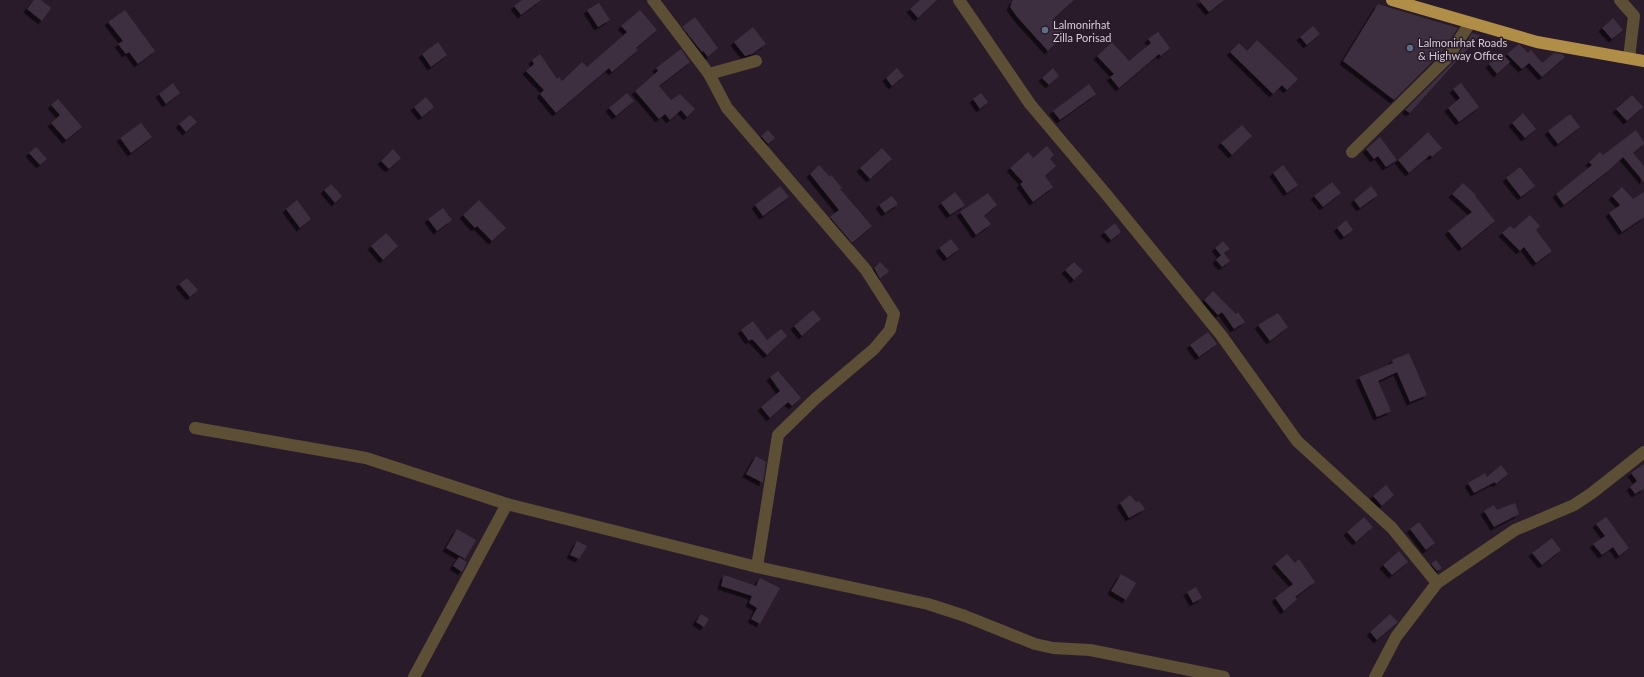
<svg xmlns="http://www.w3.org/2000/svg" width="1644" height="677" font-family="Lato,sans-serif">
  <defs>
    <filter id="shadow"><feDropShadow dx="-3.5" dy="3.5" stdDeviation="0" flood-color="#0009"/></filter>
  </defs>
  <rect width="100%" height="100%" fill="#291b2a"/>
  <g fill="#3e2e3f" filter="url(#shadow)">
    <polygon points="34,0 41,0 51,8 42,21 27,9"/>
    <polygon points="522,0 541,0 521,15 514,6"/>
    <polygon points="920,0 937,0 918,18 910,9"/>
    <polygon points="1013,0 1074,0 1052,20 1065,34 1048,51 1018,18 1010,7"/>
    <polygon points="1199,0 1224,0 1209,12"/>
    <polygon points="599,3 610,20 598,27 587,10"/>
    <polygon points="1378,4 1458,28 1442,52 1394,100 1343,61"/>
    <polygon points="125,10 155,51 138,64 129,52 126,54 118,44 123,41 108,22"/>
    <polygon points="640,10 657,30 636,48 638,50 612,72 609,68 556,113 540,94 544,90 526,71 534,64 532,60 540,54 557,79 559,77 562,81 582,62 587,67 627,32 621,26"/>
    <polygon points="695,17 718,48 708,57 703,51 702,52 682,27"/>
    <polygon points="1613,18 1623,30 1612,39 1602,28"/>
    <polygon points="1313,26 1320,34 1307,45 1300,37"/>
    <polygon points="753,27 766,44 752,54 745,56 734,42"/>
    <polygon points="1158,32 1170,48 1161,56 1159,54 1119,88 1110,77 1114,74 1097,56 1112,42 1129,61 1151,43 1148,39"/>
    <polygon points="1472,33 1480,35 1410,113 1405,110 1453,62"/>
    <polygon points="1257,40 1298,79 1287,90 1282,85 1273,94 1230,52 1239,43 1247,51"/>
    <polygon points="438,42 447,55 431,67 422,54"/>
    <polygon points="1519,44 1528,53 1531,50 1542,63 1554,53 1562,54 1565,57 1542,77 1529,63 1522,69 1507,54"/>
    <polygon points="681,49 690,62 659,86 671,100 680,94 695,109 687,117 681,110 670,120 665,114 659,119 635,91 658,71 656,68"/>
    <polygon points="1502,53 1510,62 1497,74 1489,64"/>
    <polygon points="897,68 904,76 892,86 886,78"/>
    <polygon points="1053,68 1059,76 1049,85 1042,78"/>
    <polygon points="173,83 180,93 166,104 159,94"/>
    <polygon points="1461,83 1479,107 1459,122 1448,108 1460,98 1453,89"/>
    <polygon points="1089,84 1096,94 1060,120 1053,111"/>
    <polygon points="627,93 634,101 616,116 609,108"/>
    <polygon points="981,93 988,102 980,109 973,99"/>
    <polygon points="1632,95 1643,107 1627,121 1616,109"/>
    <polygon points="426,97 434,107 422,117 414,107"/>
    <polygon points="58,99 82,127 66,140 51,123 60,115 51,105"/>
    <polygon points="1523,113 1536,129 1525,138 1512,123"/>
    <polygon points="1570,114 1580,127 1558,144 1548,131"/>
    <polygon points="190,115 197,122 186,132 179,124"/>
    <polygon points="141,123 152,137 131,153 120,138"/>
    <polygon points="1242,125 1252,136 1232,155 1221,143"/>
    <polygon points="768,130 775,138 768,144 761,136"/>
    <polygon points="1636,130 1644,142 1644,144 1633,153 1644,166 1644,182 1623,157 1608,171 1564,205 1556,194 1592,165 1589,162 1600,152 1603,155"/>
    <polygon points="1428,132 1442,148 1432,157 1430,155 1409,173 1398,160"/>
    <polygon points="1380,137 1397,160 1386,167 1378,156 1374,159 1366,149"/>
    <polygon points="1047,146 1054,155 1050,159 1056,166 1045,176 1053,187 1033,202 1020,184 1023,182 1010,168 1028,152 1033,158"/>
    <polygon points="36,147 47,159 40,165 29,153"/>
    <polygon points="882,148 892,159 870,179 860,168"/>
    <polygon points="393,149 401,158 389,169 381,161"/>
    <polygon points="819,165 830,177 831,175 842,188 840,189 872,226 852,243 830,217 839,210 810,174"/>
    <polygon points="1283,165 1298,185 1287,193 1273,173"/>
    <polygon points="1520,167 1535,186 1521,197 1506,178"/>
    <polygon points="1332,182 1341,193 1323,207 1314,196"/>
    <polygon points="1463,183 1476,195 1475,196 1495,221 1462,248 1448,231 1472,212 1452,194"/>
    <polygon points="331,184 342,196 335,203 324,190"/>
    <polygon points="780,186 789,197 763,216 755,205"/>
    <polygon points="1371,186 1378,195 1360,208 1354,200"/>
    <polygon points="1622,187 1633,199 1644,192 1644,217 1622,232 1609,213 1620,205 1612,196"/>
    <polygon points="955,192 965,205 950,215 941,203"/>
    <polygon points="988,193 997,205 984,216 991,224 976,235 960,212"/>
    <polygon points="892,196 898,204 885,213 879,205"/>
    <polygon points="297,200 311,219 300,228 286,209"/>
    <polygon points="479,200 506,228 492,241 477,226 475,228 463,215"/>
    <polygon points="443,208 452,220 437,231 428,219"/>
    <polygon points="1530,215 1540,226 1536,230 1552,251 1536,263 1524,247 1520,251 1502,233 1510,226 1514,229"/>
    <polygon points="1346,220 1353,230 1344,237 1337,228"/>
    <polygon points="1115,223 1121,232 1111,240 1104,232"/>
    <polygon points="386,233 398,246 383,260 371,246"/>
    <polygon points="951,239 959,249 947,258 939,248"/>
    <polygon points="1223,241 1230,249 1224,253 1230,261 1222,267 1216,260 1221,255 1215,248"/>
    <polygon points="880,262 889,271 880,279 874,268"/>
    <polygon points="1074,262 1083,271 1074,280 1065,270"/>
    <polygon points="187,278 198,290 190,297 179,284"/>
    <polygon points="1213,291 1236,314 1238,312 1245,322 1234,329 1222,312 1218,315 1204,300"/>
    <polygon points="813,310 821,319 802,336 794,326"/>
    <polygon points="1278,313 1288,327 1270,341 1258,325"/>
    <polygon points="753,321 767,340 781,329 787,336 767,355 752,339 749,341 741,330"/>
    <polygon points="1208,332 1217,344 1199,357 1190,345"/>
    <polygon points="1409,353 1427,395 1410,402 1397,372 1378,381 1391,411 1377,417 1359,377 1393,363 1392,360"/>
    <polygon points="778,371 801,398 792,406 788,402 770,418 761,407 780,391 770,377"/>
    <polygon points="756,456 766,462 763,483 746,474"/>
    <polygon points="1644,464 1644,491 1643,489 1635,494 1630,487 1637,481 1631,473"/>
    <polygon points="1501,465 1508,474 1496,484 1495,482 1474,493 1468,483 1485,473 1487,477"/>
    <polygon points="1386,485 1394,495 1382,506 1373,496"/>
    <polygon points="1130,495 1136,502 1139,501 1145,509 1129,518 1120,503"/>
    <polygon points="1515,503 1519,514 1494,527 1484,511 1494,505 1497,510"/>
    <polygon points="1364,517 1373,527 1356,542 1347,532"/>
    <polygon points="1606,517 1629,548 1619,556 1613,547 1602,555 1593,544 1605,536 1596,524"/>
    <polygon points="1419,522 1435,543 1426,550 1410,529"/>
    <polygon points="457,529 476,540 465,559 446,548"/>
    <polygon points="1552,538 1561,550 1542,565 1532,553"/>
    <polygon points="577,541 587,546 579,559 570,555"/>
    <polygon points="1399,551 1408,562 1392,575 1383,565"/>
    <polygon points="1287,554 1295,563 1299,559 1315,582 1295,597 1297,599 1284,611 1275,598 1293,584 1275,564"/>
    <polygon points="459,557 467,562 462,572 453,566"/>
    <polygon points="1436,560 1442,568 1437,571 1431,564"/>
    <polygon points="1121,574 1136,583 1126,600 1111,591"/>
    <polygon points="724,575 756,586 760,578 780,588 760,624 751,619 757,608 749,603 752,596 721,586"/>
    <polygon points="1196,587 1202,598 1193,603 1187,592"/>
    <polygon points="701,614 709,619 704,627 696,622"/>
    <polygon points="1390,614 1398,622 1377,640 1370,632"/>
  </g>
  <g fill="none" stroke-linecap="round" stroke-linejoin="round">
    <g stroke="#5d4f35" stroke-width="12">
      <polyline points="653,0 709,74 727,108 866,270 894,314 890,330 874,349 815,399 778,435 757,567"/>
      <polyline points="959,0 1030,104 1106,194 1221,335 1297,441 1392,528 1437,583"/>
      <polyline points="1620,0 1634,16 1629,58"/>
      <polyline points="709,74 756,61"/>
      <polyline points="1352,152 1448,57 1470,23"/>
      <polyline points="195,428 366,458 507,504 757,567 928,604 965,616 1035,644 1053,648 1090,650 1224,677"/>
      <polyline points="414,677 507,504"/>
      <polyline points="1375,677 1396,637 1437,583 1515,530 1574,505 1592,493 1644,452"/>
    </g>
    <polyline stroke="#b18e48" stroke-width="12" points="1392,0 1537,42 1644,61"/>
  </g>
  <g fill="#5c6f8a" stroke="#291b2a" stroke-width="1.5">
    <circle cx="1045" cy="30" r="4"/>
    <circle cx="1410" cy="48" r="4"/>
  </g>
  <g text-anchor="middle" dominant-baseline="central" stroke-width="3" stroke-linejoin="round" paint-order="stroke">
    <g font-size="11" fill="#d7cdd8" stroke="#291b2a" text-anchor="start">
      <text x="1053" y="24">Lalmonirhat<tspan x="1053" dy="13">Zilla Porisad</tspan></text>
      <text x="1418" y="42">Lalmonirhat Roads<tspan x="1418" dy="13">&amp; Highway Office</tspan></text>
    </g>
  </g>
</svg>
